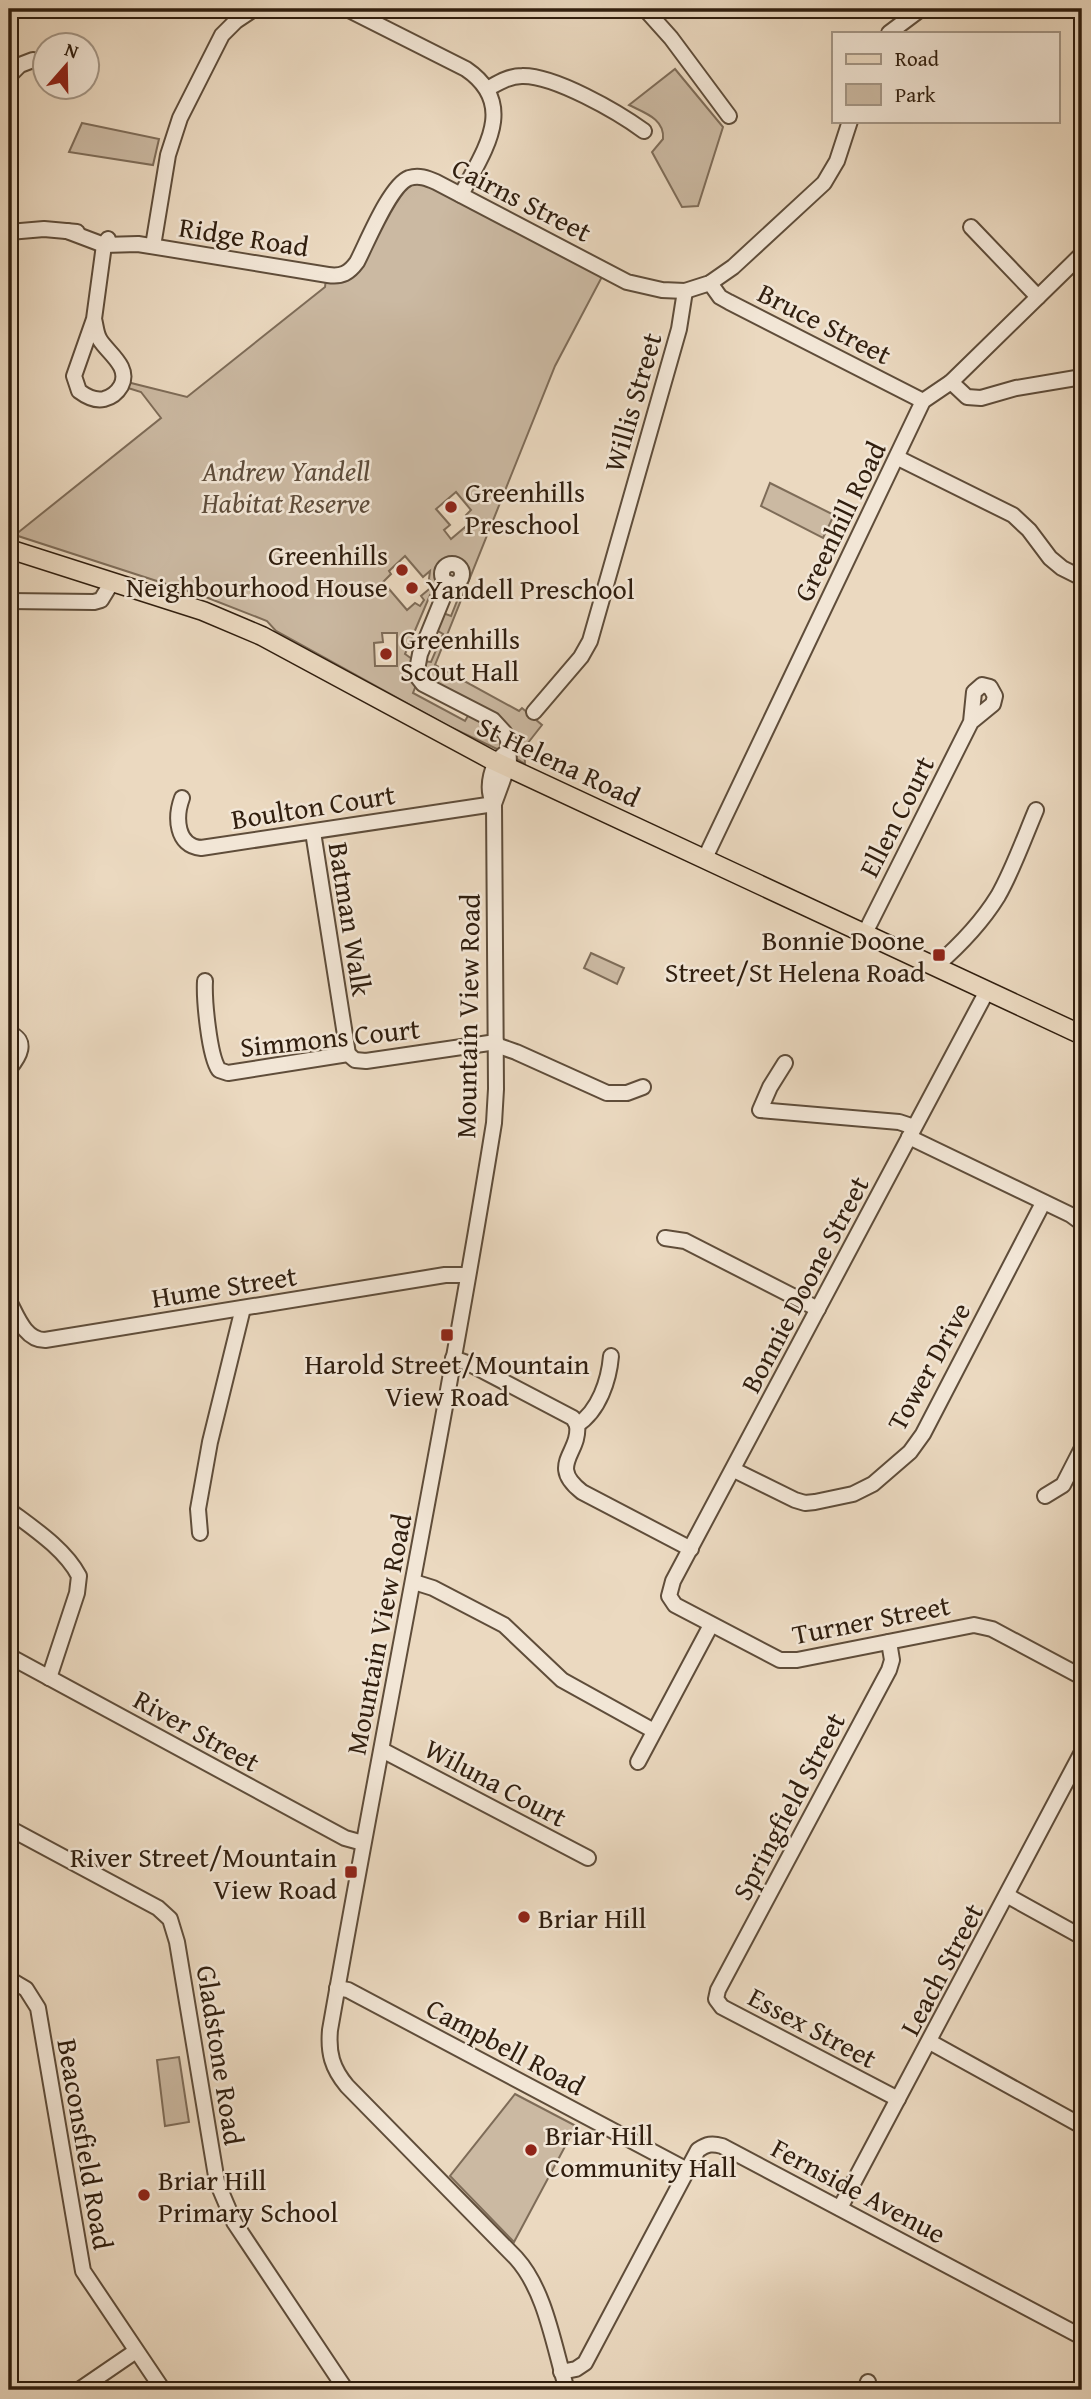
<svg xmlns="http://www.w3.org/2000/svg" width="1091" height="2399" font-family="'Gentium Book Plus',serif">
  <rect width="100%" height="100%" fill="#ebd9c0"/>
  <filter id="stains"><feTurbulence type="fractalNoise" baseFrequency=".00286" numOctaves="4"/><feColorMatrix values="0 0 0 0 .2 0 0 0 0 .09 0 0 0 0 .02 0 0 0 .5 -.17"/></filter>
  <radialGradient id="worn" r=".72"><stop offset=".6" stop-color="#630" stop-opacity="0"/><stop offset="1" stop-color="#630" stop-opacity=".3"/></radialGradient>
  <g fill="#cbb9a2" stroke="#7e6c58" stroke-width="2" fill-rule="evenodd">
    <path d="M675,69L723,127L698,206L682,207L652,152L663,139C665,119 645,113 629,105Z"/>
    <polygon points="82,123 159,139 153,165 69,152"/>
    <path d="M421,180L434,184L604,273L555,366L435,665L519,711L522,708L542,725L524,748L525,764L514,757L511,735L503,722L431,683L423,675V661L431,662L443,634L436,630L443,613L451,616L467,576V569L458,560H446L439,568L440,586L437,598L430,595L405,654L412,659L411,673L416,685L413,693L465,721L469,714L492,726L503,740V746L499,750L448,726L276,631L267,621L203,596L15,535L161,418L141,392L125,387L127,382L187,397L325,287L326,279H343L353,273L395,198L406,184ZM456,492L471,510L466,515L471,522L451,539L444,530L450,525L436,509ZM405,556L423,577L430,571L429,579L434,585L421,596L424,600L420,606L415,603L407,610L383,582L391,574L389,571ZM382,633H397V666H375L374,643L383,642Z"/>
    <polygon points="770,483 834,515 823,538 761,506"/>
    <polygon points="591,953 624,968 617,984 584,968"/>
    <polygon points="179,2057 189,2122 165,2126 157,2060"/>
    <polygon points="515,2094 576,2126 514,2242 450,2176"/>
  </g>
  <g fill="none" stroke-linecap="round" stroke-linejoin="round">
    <g stroke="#5f4d3a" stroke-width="18">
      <g id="minor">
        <path d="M347,9L466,69C519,105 483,152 461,195"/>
        <polyline points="645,9 671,38 729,116"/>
        <polyline points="889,33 921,9"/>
        <polyline points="9,76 20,65 33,60"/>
        <path d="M487,89C498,83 509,76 522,76C554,75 618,112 644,131"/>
        <polyline points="971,227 1038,297"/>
        <path d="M67,231L104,245L138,244L328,275C342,277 349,273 357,262C367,243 390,185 409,178C419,175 427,178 436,182L627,282L662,290L685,291L710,283L733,267L824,183L837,161L850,121"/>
        <polyline points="9,232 44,229 77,232"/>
        <polyline points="153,246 168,155 180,118 222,35 236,21 254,9"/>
        <polyline points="710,283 720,297 729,302 923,401"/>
        <path d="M94,319C96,326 96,334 100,340C108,353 131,367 121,386C117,393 112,397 104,399C95,401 87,397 79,391L74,376L94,319L104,245L108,239"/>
        <polyline points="951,382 967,397 981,398 1016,388 1082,377"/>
        <polyline points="898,458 1013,515 1029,530 1050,558 1062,568 1082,578"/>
        <circle cx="452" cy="574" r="10"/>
        <polyline points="449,583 420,654 416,675 423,684 493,720 504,732 508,739 509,763 494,804"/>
        <polyline points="9,601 94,602 101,600 112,582"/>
        <polyline points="534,712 581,657 590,641 679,329 685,291"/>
        <path d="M507,752C491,761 485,788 494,804L496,1089L494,1123C445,1427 383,1727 330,2030C328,2053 332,2068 347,2086L516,2258C546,2291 554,2348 567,2390"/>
        <path d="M182,798C175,817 176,846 201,848L494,804"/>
        <polyline points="313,832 348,1054"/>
        <polyline points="705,858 923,401 951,382 1082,254"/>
        <polyline points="865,933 971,722 974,692 982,685 990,687 995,696 993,704 971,722"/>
        <path d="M936,966C959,946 982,922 998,896C1012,872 1025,836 1036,810"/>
        <path d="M205,981C204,999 209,1056 219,1070L228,1073L348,1054L355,1060L366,1061L496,1042"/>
        <polyline points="987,991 673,1581 669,1596 675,1605 780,1660 797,1660 974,1625 992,1629 1082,1677"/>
        <path d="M9,1033C29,1041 19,1057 9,1069"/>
        <polyline points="496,1045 516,1052 607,1093 627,1093 643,1087"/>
        <polyline points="785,1063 770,1087 760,1110 899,1122 914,1127"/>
        <polyline points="909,1137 1071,1215 1082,1223"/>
        <polyline points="665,1238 685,1241 818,1309"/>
        <path d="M9,1301C17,1316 25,1340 45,1340L445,1275H467"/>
        <polyline points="453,1358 470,1364 573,1418 577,1425"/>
        <path d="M577,1425C581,1453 547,1465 582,1492L691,1549"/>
        <path d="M577,1425C599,1411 609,1380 611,1356"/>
        <polyline points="734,1470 795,1500 805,1503 815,1502 853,1494 873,1484 910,1452 923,1434 1043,1203"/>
        <polyline points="1045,1496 1063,1485 1082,1448"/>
        <path d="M9,1510C33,1528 65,1549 79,1576L77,1593L49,1678"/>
        <polyline points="200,1533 198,1509 210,1442 243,1308"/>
        <polyline points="414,1582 433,1588 504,1625 562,1680 654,1731"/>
        <polyline points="889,1642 892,1660 889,1670 718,1990 716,1999 722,2007 898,2099"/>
        <polyline points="9,1656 345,1838 363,1843"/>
        <polyline points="382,1750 588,1858"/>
        <polyline points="638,1762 711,1625"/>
        <polyline points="9,1828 158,1908 170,1919 177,1942 217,2182 234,2222 346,2390"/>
        <polyline points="1008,1896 1082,1937"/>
        <polyline points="9,1979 26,1989 38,2008 83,2271 163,2390"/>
        <polyline points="337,1988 348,1990 687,2170"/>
        <polyline points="930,2042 1082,2126"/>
        <polyline points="840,2208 1082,1752"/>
        <path d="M561,2372L576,2369L585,2363L698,2150C707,2144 712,2143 722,2146L1082,2337"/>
        <polyline points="79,2390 136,2351"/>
        <polyline points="865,2390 868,2382"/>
      </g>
    </g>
    <g stroke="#301e0e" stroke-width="21">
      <polyline id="major" points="9,549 203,611 262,636 490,759 1082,1035"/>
    </g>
    <use href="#minor" stroke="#f2e6d6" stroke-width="14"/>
    <use href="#major" stroke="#ebd9c0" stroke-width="18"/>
  </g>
  <g fill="#8f2418" stroke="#f2e6d6" stroke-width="2.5">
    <circle cx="451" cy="507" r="7"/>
    <circle cx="402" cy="570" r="7"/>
    <circle cx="412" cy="588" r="7"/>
    <circle cx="386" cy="654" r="7"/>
    <rect x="932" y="948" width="14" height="14" rx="3.5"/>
    <rect x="440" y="1328" width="14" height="14" rx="3.5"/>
    <rect x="344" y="1865" width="14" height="14" rx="3.5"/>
    <circle cx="524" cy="1917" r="7"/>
    <circle cx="531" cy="2150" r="7"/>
    <circle cx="144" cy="2195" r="7"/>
  </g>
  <g text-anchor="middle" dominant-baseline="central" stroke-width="5" stroke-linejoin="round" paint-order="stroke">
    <g font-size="28" fill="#301e0e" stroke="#f2e6d6">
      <text transform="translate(522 199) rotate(27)">Cairns Street</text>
      <text transform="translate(244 236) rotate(9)">Ridge Road</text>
      <text transform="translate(825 323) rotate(27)">Bruce Street</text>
      <text transform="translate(632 402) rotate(-74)">Willis Street</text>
      <text transform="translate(839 521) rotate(-64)">Greenhill Road</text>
      <text transform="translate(559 761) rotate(25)">St Helena Road</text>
      <text transform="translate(313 806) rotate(-9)">Boulton Court</text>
      <text transform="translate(896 816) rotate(-63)">Ellen Court</text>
      <text transform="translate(351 919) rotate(81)">Batman Walk</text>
      <text transform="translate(467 1016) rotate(-89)">Mountain View Road</text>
      <text transform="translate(330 1037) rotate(-6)">Simmons Court</text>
      <text transform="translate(804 1284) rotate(-62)">Bonnie Doone Street</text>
      <text transform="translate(224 1286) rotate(-9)">Hume Street</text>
      <text transform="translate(928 1366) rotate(-61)">Tower Drive</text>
      <text transform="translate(871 1619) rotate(-11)">Turner Street</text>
      <text transform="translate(378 1634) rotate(-79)">Mountain View Road</text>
      <text transform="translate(197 1730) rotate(29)">River Street</text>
      <text transform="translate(496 1782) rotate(28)">Wiluna Court</text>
      <text transform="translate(788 1806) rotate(-62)">Springfield Street</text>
      <text transform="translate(941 1969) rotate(-62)">Leach Street</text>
      <text transform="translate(813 2027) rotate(28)">Essex Street</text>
      <text transform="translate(506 2046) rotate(28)">Campbell Road</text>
      <text transform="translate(221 2055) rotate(81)">Gladstone Road</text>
      <text transform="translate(86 2144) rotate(80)">Beaconsfield Road</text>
      <text transform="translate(859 2190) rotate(28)">Fernside Avenue</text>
    </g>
    <g font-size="28" font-style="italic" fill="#5e4c3a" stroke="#f2e6d6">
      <text x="286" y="470">Andrew Yandell<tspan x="286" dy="32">Habitat Reserve</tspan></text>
    </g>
    <g font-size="28" fill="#301e0e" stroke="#f2e6d6" text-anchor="start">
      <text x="465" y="491">Greenhills<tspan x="465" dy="32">Preschool</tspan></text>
      <text x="388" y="554" text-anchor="end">Greenhills<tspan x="388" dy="32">Neighbourhood House</tspan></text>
      <text x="426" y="588">Yandell Preschool</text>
      <text x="400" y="638">Greenhills<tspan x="400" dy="32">Scout Hall</tspan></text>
      <text x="925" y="939" text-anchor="end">Bonnie Doone<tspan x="925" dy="32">Street/St Helena Road</tspan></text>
      <text x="447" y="1363" text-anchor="middle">Harold Street/Mountain<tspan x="447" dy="32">View Road</tspan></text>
      <text x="337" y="1856" text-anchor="end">River Street/Mountain<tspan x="337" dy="32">View Road</tspan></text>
      <text x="538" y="1917">Briar Hill</text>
      <text x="545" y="2134">Briar Hill<tspan x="545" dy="32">Community Hall</tspan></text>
      <text x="158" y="2179">Briar Hill<tspan x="158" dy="32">Primary School</tspan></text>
    </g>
  </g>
  <rect width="1091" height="2399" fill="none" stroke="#ebd9c0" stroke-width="35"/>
  <rect x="10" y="10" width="1070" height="2378" fill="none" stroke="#301e0e" stroke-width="3.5"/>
  <rect x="18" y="18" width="1056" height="2364" fill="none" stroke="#301e0e" stroke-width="2"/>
  <rect x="832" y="32" width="228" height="91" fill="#f2e6d6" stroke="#a49686" stroke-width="2"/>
  <rect x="846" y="54" width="35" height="10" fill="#ebd9c0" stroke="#a49686" stroke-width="2"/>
  <text x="895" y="66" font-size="21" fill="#301e0e">Road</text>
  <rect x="846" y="84" width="35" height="21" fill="#cbb9a2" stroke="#a49686" stroke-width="2"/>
  <text x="895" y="102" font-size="21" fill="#301e0e">Park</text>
  <g transform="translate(66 66) rotate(20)"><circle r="33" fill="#f2e6d6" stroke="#a49686" stroke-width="2"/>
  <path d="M0-5L12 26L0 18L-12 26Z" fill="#8f2418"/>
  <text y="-10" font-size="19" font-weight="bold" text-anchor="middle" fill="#301e0e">N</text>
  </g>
  <rect width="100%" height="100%" filter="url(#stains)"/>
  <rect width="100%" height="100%" fill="url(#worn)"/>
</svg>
